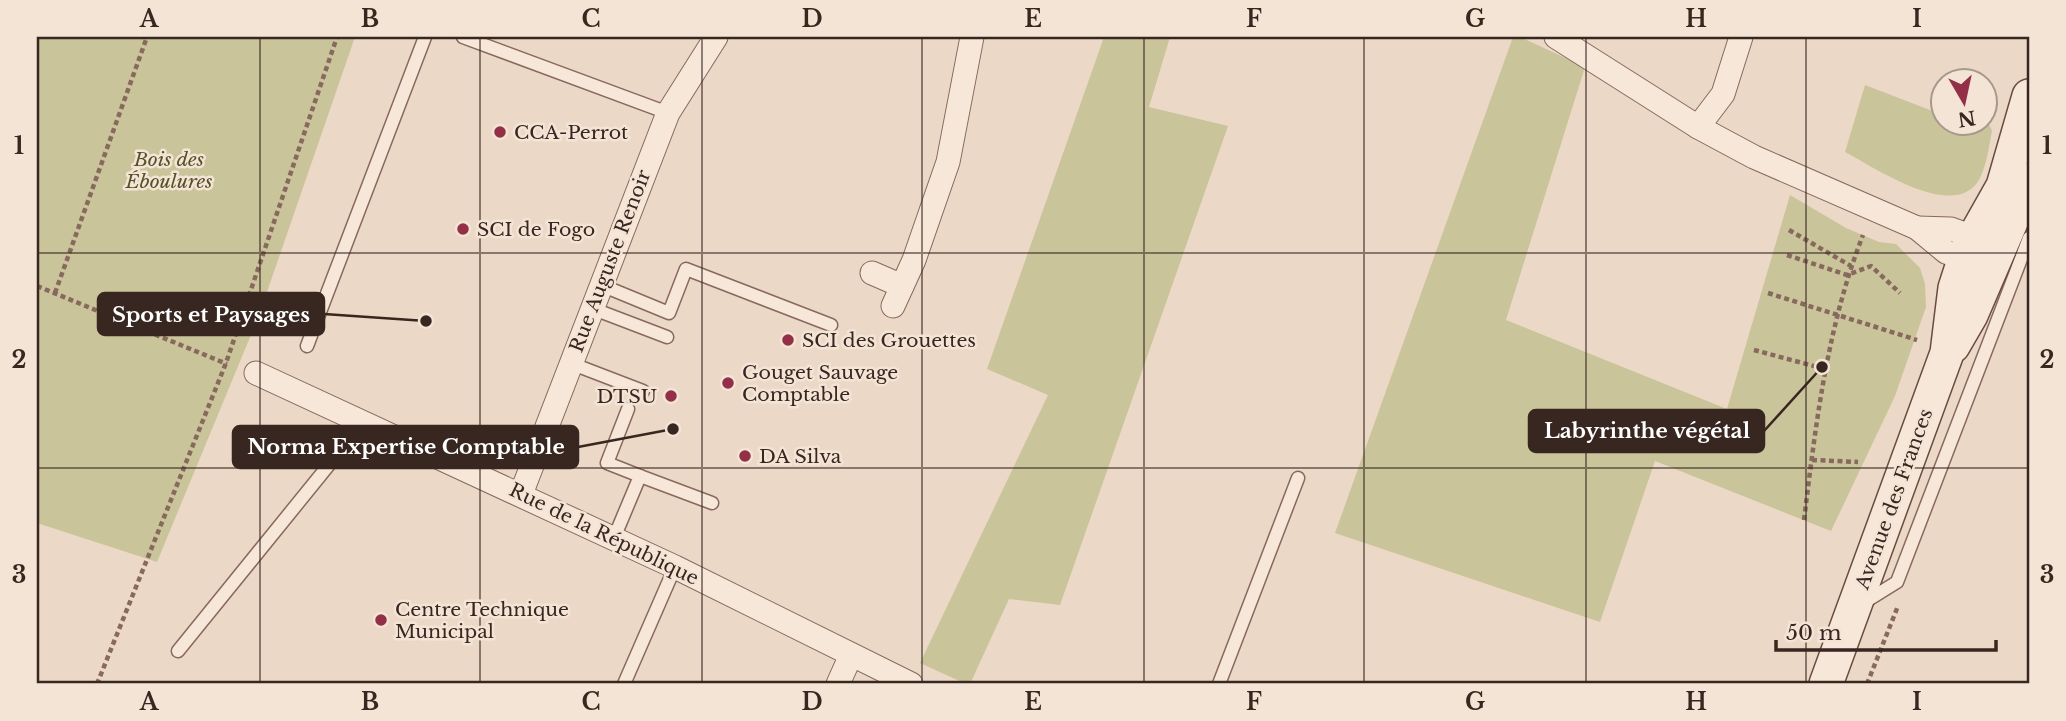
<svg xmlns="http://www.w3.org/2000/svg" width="2066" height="721" font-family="'Libre Baskerville',serif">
  <rect width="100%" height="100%" fill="#ecd8c6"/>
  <g fill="#cac49b">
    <polygon points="37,37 355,37 258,318 157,562 37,523"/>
    <polygon points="1104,37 1170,37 1149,107 1228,126 1060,605 1009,599 970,684 966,684 920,663 1048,395 987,369"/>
    <polygon points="1513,37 1520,37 1585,67 1506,320 1727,409 1790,195 1846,228 1879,242 1896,244 1920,268 1925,284 1926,307 1895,396 1831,531 1655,461 1600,622 1335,533"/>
    <path d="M1865,85L1943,115L1944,122H1986V117L1992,131C1989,146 1987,164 1980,178C1956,224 1874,167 1845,152Z"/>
  </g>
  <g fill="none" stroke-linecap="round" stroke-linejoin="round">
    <g stroke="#87695d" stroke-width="15">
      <g id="service">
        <polyline points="463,37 668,113"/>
        <polyline points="601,285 669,313 686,269 831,325"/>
        <polyline points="591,308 667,337"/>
        <polyline points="307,346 425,37"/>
        <polyline points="570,363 643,391"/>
        <polyline points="640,476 712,503"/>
        <polyline points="614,538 640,476 607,463 628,409"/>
        <polyline points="1860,605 1897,582 2029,238"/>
        <polyline points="178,651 362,424"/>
        <polyline points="624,684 675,567"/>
        <polyline points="1219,684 1298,478"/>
      </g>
    </g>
    <g stroke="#87695d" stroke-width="25">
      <g id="minor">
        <polyline points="1556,37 1698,127 1754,157 1917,228"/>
        <polyline points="1698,127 1723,94 1741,37"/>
        <polyline points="1977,264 1946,252 1917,228 1951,229 1987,242"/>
        <polyline points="872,273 902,286"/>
        <polyline points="893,306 914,260 948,162 972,37"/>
        <polyline points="256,373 675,567 911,684"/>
        <polyline points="521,494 668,113 716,37"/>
        <polyline points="838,684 851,655"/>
      </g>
    </g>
    <g stroke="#694b40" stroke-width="36">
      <g id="secondary">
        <polyline points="1953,346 1971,315 2029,180"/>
        <polyline points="1826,684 1947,353 1955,288 1968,248 2003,186 2029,96"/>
      </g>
    </g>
    <g stroke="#87695d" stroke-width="4.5" stroke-dasharray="5 3.5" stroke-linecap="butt">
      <polyline points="1789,230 1851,266"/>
      <polyline points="1787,255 1847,275 1871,266 1900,293"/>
      <polyline points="37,286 227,364"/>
      <polyline points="55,293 147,37"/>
      <polyline points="1768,293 1917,340"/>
      <polyline points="1754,350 1825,369"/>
      <polyline points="1812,460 1858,462"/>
      <path d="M1804,520C1816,423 1827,327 1863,235"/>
      <polyline points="97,684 226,363 337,37"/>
      <polyline points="1867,684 1898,606"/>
    </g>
    <use href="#service" stroke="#f7e7d9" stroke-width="12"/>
    <use href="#minor" stroke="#f7e7d9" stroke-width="23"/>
    <use href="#secondary" stroke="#f7e7d9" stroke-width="33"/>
  </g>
  <path fill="none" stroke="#382620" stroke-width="2" stroke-opacity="0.55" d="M260,37V684M480,37V684M702,37V684M922,37V684M1144,37V684M1364,37V684M1586,37V684M1806,37V684M37,253H2029M37,468H2029"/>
  <g fill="#933048" stroke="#f4e4d6" stroke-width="2.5">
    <circle cx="500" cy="132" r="7"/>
    <circle cx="463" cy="229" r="7"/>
    <circle cx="788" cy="340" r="7"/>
    <circle cx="728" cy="383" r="7"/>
    <circle cx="671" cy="396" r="7"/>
    <circle cx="745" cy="456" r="7"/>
    <circle cx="381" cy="620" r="7"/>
  </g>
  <g text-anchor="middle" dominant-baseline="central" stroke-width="5" stroke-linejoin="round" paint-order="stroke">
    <g font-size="19" fill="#382620" stroke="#f4e4d6" text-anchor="start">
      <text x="514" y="132">CCA-Perrot</text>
      <text x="477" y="229">SCI de Fogo</text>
      <text x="802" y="340">SCI des Grouettes</text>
      <text x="742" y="372">Gouget Sauvage<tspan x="742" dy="22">Comptable</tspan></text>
      <text x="657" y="396" text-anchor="end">DTSU</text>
      <text x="759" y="456">DA Silva</text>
      <text x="395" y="609">Centre Technique<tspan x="395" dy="22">Municipal</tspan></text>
    </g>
    <g font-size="19" font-style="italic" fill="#535327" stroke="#f4e4d6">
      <text x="169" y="159">Bois des<tspan x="169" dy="22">Éboulures</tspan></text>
    </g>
    <g font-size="19" fill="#382620" stroke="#f4e4d6">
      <text transform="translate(610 261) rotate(-69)">Rue Auguste Renoir</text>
      <text transform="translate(1894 499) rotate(-70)">Avenue des Frances</text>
      <text transform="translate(604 534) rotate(26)">Rue de la République</text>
    </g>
  </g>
  <path fill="none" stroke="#382620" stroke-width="2.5" d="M426 321L324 314M1822 367L1764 431M673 429L578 447"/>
  <g fill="#382620" stroke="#f4e4d6" stroke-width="2.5">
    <circle cx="426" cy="321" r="7"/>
    <circle cx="1822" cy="367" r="7"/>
    <circle cx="673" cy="429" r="7"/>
  </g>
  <g fill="#382620" stroke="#382620" stroke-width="2.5">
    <rect x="98" y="293" width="226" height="42" rx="7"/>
    <rect x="1529" y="410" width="235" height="42" rx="7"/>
    <rect x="233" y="426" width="345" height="42" rx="7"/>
  </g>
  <g font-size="21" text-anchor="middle" font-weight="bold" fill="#fff">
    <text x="211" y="322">Sports et Paysages</text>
    <text x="1647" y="438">Labyrinthe végétal</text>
    <text x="406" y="454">Norma Expertise Comptable</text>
  </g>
  <rect width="2066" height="721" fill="none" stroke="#f4e4d6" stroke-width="77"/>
  <g transform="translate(1964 102) rotate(171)"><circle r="33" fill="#f4e4d6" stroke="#a9988d" stroke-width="2"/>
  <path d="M0-5L12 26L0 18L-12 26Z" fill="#933048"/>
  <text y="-10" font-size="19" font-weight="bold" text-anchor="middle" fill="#382620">N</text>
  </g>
  <path d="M1776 640v10h220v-10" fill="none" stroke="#382620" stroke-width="3.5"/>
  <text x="1786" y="640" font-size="21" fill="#382620" stroke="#f4e4d6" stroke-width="5" paint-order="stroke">50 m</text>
  <rect x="38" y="38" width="1990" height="644" fill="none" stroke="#382620" stroke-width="2.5"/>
  <g font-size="23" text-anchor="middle" font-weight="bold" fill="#382620">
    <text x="149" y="27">A</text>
    <text x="370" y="27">B</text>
    <text x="591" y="27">C</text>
    <text x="812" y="27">D</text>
    <text x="1033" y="27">E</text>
    <text x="1254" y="27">F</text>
    <text x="1475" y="27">G</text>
    <text x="1696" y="27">H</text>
    <text x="1917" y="27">I</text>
    <text x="19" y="154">1</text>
    <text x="2047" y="154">1</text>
    <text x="19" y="368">2</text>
    <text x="2047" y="368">2</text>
    <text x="19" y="583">3</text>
    <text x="2047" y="583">3</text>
    <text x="149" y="710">A</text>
    <text x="370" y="710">B</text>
    <text x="591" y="710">C</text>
    <text x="812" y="710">D</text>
    <text x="1033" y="710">E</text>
    <text x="1254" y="710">F</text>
    <text x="1475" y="710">G</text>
    <text x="1696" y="710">H</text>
    <text x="1917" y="710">I</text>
  </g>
</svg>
